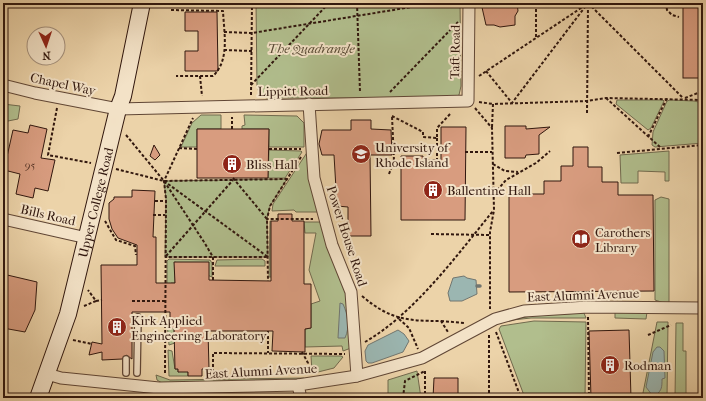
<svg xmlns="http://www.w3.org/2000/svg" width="706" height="401" font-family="'IM FELL French Canon',serif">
  <rect width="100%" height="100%" fill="#ecd3a9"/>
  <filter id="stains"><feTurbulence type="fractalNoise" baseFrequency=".005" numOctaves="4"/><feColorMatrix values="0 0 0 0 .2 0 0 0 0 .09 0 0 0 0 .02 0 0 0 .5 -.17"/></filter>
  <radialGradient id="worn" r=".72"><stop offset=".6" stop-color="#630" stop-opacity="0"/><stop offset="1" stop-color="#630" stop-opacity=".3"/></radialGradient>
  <g fill="#b1be8d" stroke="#716a4e">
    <polygon points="256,3 460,3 461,86 459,95 454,98 267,98 260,96 257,86"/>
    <polygon points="617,100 663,100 664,101 651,128 648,130 616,104"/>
    <polygon points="670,100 694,101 703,103 703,143 655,147 652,145 653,132 667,101"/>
    <polygon points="3,104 20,106 18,119 3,122"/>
    <polygon points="201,115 221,115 221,129 197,129 197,147 181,147 192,123"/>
    <polygon points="244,115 297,116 304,123 304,147 269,147 269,129 242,129 242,126 245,125"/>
    <polygon points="269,150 301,151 302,152 285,178 268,178"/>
    <polygon points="308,151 318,212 296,212 294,210 272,211 273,204"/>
    <polygon points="669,151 669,181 665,181 665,172 638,171 638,183 621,183 620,155"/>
    <polygon points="287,179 270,206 267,219 268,257 165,257 166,199 164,181"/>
    <polygon points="661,197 669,199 669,302 664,303 655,300 655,200"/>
    <polygon points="270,221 271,221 271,277 269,277"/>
    <polygon points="304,222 320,222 344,287 349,307 351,348 343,351 342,346 305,347 305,329 311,328 311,304 320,301 309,270 316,233 305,233"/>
    <polygon points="169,259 210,260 212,263 212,277 175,262 175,283 171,283 167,305 167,261"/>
    <polygon points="262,259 265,261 265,266 215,266 217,260"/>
    <polygon points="615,312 647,312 646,319 615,318"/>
    <polygon points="584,313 586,318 531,318 512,320 536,315"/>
    <polygon points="170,321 170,328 174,328 175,343 169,345 167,322"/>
    <polygon points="534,321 586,322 585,398 525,398 499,329 501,326"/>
    <polygon points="657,322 668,322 667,398 642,398"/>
    <polygon points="676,323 683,323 683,351 686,351 686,398 675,398"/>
    <polygon points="168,350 172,351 175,369 178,369 178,372 188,369 188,376 169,376"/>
    <polygon points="311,356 341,356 343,357 334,368 314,373 312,372"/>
    <polygon points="417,371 421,398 388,398 388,380"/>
    <polygon points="156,375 170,380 304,378 305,379 162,383 157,380"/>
  </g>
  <g fill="#9bb6b1" stroke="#717670">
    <polygon points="464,276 467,278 476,280 477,294 462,301 450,301 448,293 453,278"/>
    <path d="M340,303L343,304C348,315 350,327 345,338H338Z"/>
    <polygon points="398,330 404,334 409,341 403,352 372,363 368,363 366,361 365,351 368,345"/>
    <path d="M657,347H660L664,351L665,378L662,379C662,387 662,390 656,395H652L646,387L653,352Z"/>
  </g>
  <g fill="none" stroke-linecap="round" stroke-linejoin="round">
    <polyline stroke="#717670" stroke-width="3.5" points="477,286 480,286"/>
  </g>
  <g fill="#d89c7f" stroke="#31170e">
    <polygon points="481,3 517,3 518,11 515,16 515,25 500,27 494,25 486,25"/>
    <rect x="683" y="3" width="20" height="75"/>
    <polygon points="185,12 217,12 218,71 185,71 185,51 198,51 198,31 185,31"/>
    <polygon points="351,120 371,120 371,129 391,130 392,155 370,155 371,236 348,236 348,207 337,206 334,155 322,155 319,144 322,130 351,130"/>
    <polygon points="30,125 47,129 41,158 55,160 48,191 35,188 33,198 16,194 20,174 4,170 13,130 28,133"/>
    <polygon points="505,126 526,126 526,129 550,127 539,135 539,154 526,155 525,158 505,158"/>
    <polygon points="441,127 466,127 465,220 401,220 401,156 423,156 423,160 441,160"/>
    <polygon points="197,129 269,129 268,178 197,178"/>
    <polygon points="154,145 160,155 155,160 150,156"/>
    <polygon points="573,147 588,147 588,167 602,167 602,182 618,182 618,195 653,195 654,291 509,292 509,194 544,194 544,181 561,181 561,166 573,166"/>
    <polygon points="132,190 155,191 153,237 156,237 156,283 175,283 174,262 209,262 209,280 271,281 271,221 278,221 278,214 292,214 292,221 304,221 304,284 311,284 311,328 305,329 305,352 272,351 273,331 208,331 209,369 202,369 202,376 188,376 188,372 178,372 178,369 175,369 174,328 170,328 170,312 132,312 132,359 126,355 122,359 102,360 102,352 89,355 92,342 102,344 101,265 137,265 137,245 118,238 112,229 109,219 109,203 114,199 114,197 132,197"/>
    <polygon points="3,274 37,282 35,310 25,332 3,328"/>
    <polygon points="629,330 631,398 591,398 589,331"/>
    <polygon points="434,378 458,378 458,398 433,398"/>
  </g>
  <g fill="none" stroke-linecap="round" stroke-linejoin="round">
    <g stroke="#604635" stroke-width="8">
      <g id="lane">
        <polyline points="126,359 126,373"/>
        <polyline points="137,373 138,317"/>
      </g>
    </g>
    <g stroke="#604635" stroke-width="13">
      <g id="street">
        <polyline points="3,85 35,93 118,109 468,101 469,3"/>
        <polyline points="309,104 314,178 332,245 351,292 357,376"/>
        <polyline points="3,219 87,238"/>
        <polyline points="47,374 61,378 159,388 298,385 357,376 422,358 495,319 524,311 588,307 703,308"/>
        <polyline points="298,398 300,394 298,385"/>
      </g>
    </g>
    <g stroke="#31170e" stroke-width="18">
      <g id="secondary">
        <path id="s1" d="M38,398L68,314L118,109L123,96L142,3"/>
      </g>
    </g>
    <g stroke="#31170e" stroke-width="2" stroke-dasharray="3 2" stroke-linecap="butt">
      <polyline points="357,3 360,92"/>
      <polyline points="588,3 683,98"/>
      <polyline points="666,3 667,10 672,15 679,17"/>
      <path d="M171,10L223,11C224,33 230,60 213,76H176"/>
      <polyline points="224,32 252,33 436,3"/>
      <polyline points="536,37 536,3"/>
      <polyline points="224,50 252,51"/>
      <polyline points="486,71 512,103 588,3"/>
      <polyline points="200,76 202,96"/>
      <polyline points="479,76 587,4"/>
      <polyline points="251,85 329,3"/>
      <polyline points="390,92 458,22"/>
      <polyline points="251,95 252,3"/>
      <polyline points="606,98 661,148"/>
      <polyline points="685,98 703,91"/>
      <polyline points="479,102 493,104"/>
      <polyline points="57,108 48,155 91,163"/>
      <polyline points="475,108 492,128 494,210 490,232 490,309"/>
      <polyline points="587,113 588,4"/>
      <polyline points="392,116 423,132 423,137 437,138 437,128 451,113"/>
      <polyline points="492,127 493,104 587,101 606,98 703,100"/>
      <polyline points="232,129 232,117"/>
      <polyline points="126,135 164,181 204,242 213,257 213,281"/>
      <polyline points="648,137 667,98"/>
      <polyline points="437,138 437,160"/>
      <polyline points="179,148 197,149"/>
      <polyline points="269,149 301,149"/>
      <polyline points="465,152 492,152"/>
      <polyline points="617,153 703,145"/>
      <polyline points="301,157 270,206 267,219 313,219"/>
      <polyline points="493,164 505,171 518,172"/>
      <polyline points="116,169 164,181 287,179"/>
      <polyline points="389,174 394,161 392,116"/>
      <polyline points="233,178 267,219 268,281"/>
      <polyline points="164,181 268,257 165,257"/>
      <polyline points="494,194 506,180 536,163 550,151"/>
      <polyline points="155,201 165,201"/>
      <polyline points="153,215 165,215"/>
      <polyline points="105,221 116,240 135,246 136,255"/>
      <polyline points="431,234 490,235"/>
      <polyline points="166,256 233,180"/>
      <path d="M362,296C389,319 406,321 441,321L448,332"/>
      <polyline points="96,301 102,300"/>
      <polyline points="132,301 165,301"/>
      <polyline points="84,306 96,301 88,290"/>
      <polyline points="588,317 589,398"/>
      <polyline points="399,319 409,328 418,349"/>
      <polyline points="441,321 464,323"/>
      <polyline points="268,331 268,353"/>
      <polyline points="496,332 521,398"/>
      <polyline points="648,335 671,325"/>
      <polyline points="73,340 92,344"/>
      <path d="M365,342C415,313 457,255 493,211"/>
      <polyline points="302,352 308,363 309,374"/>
      <polyline points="425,371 425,398"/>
      <polyline points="165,373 166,199 164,181 193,118"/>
      <polyline points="213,377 213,353 345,354"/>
      <polyline points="403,398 405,381 425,371"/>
      <polyline points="489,398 489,335"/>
    </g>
    <use href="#lane" stroke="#f3e2c7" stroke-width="5.5"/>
    <use href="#street" stroke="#f3e2c7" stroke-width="11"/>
    <use href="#secondary" stroke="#f3e2c7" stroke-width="16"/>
  </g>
  <defs>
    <g id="university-disc" transform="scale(1)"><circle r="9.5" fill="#8f2418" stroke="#f3e2c7"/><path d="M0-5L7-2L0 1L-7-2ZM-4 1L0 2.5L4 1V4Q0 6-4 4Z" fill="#fff"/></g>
    <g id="building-disc" transform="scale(1)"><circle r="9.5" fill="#8f2418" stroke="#f3e2c7"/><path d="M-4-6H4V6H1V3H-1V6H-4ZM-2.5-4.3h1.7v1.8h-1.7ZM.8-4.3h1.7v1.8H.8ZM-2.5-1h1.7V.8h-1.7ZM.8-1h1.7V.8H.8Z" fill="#fff"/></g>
    <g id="library-disc" transform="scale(1)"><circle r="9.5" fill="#8f2418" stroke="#f3e2c7"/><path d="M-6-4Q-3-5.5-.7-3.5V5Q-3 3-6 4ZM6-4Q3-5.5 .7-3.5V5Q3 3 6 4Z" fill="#fff"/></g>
  </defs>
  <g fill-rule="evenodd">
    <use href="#university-disc" x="361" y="154"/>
    <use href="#building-disc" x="232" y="164"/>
    <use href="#building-disc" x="433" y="190"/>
    <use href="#library-disc" x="581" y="239"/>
    <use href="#building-disc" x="117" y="327"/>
    <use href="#building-disc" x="610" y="365"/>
  </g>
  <g text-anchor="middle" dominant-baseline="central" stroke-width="4" stroke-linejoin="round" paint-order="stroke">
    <g font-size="11" fill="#5b382a">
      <text x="30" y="165">95</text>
    </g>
    <g font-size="13" font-style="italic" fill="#574934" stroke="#f3e2c7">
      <text x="311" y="48">The Quadrangle</text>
    </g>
    <g font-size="13" fill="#31170e" stroke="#f3e2c7">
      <text transform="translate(455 52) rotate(-89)">Taft Road</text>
      <text transform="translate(63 84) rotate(12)">Chapel Way</text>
      <text transform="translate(293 91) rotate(-1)">Lippitt Road</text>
      <text stroke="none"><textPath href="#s1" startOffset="204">Upper College Road</textPath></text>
      <text transform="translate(48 215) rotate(13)">Bills Road</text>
      <text transform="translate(347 236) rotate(72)">Power House Road</text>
      <text transform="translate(583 295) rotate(-2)">East Alumni Avenue</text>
      <text transform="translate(261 371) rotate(-3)">East Alumni Avenue</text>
    </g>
    <g font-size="13" fill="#31170e" stroke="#f3e2c7" text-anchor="start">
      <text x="375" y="147">University of<tspan x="375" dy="15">Rhode Island</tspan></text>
      <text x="246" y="164">Bliss Hall</text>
      <text x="447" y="190">Ballentine Hall</text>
      <text x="595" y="232">Carothers<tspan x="595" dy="15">Library</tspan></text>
      <text x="131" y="320">Kirk Applied<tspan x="131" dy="15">Engineering Laboratory</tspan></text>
      <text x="624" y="365">Rodman</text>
    </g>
  </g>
  <rect width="706" height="401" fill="none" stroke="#ecd3a9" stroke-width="16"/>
  <rect x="4" y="4" width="698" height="393" fill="none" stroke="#31170e" stroke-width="2"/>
  <rect x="8" y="8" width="690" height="385" fill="none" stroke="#31170e"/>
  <g transform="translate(46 46) rotate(177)"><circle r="19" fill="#f3e2c7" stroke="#a5917d"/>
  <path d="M0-3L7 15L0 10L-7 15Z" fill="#8f2418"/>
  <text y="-6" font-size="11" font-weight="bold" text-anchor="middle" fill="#31170e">N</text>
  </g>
  <rect width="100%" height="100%" filter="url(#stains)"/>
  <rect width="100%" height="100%" fill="url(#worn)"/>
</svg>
